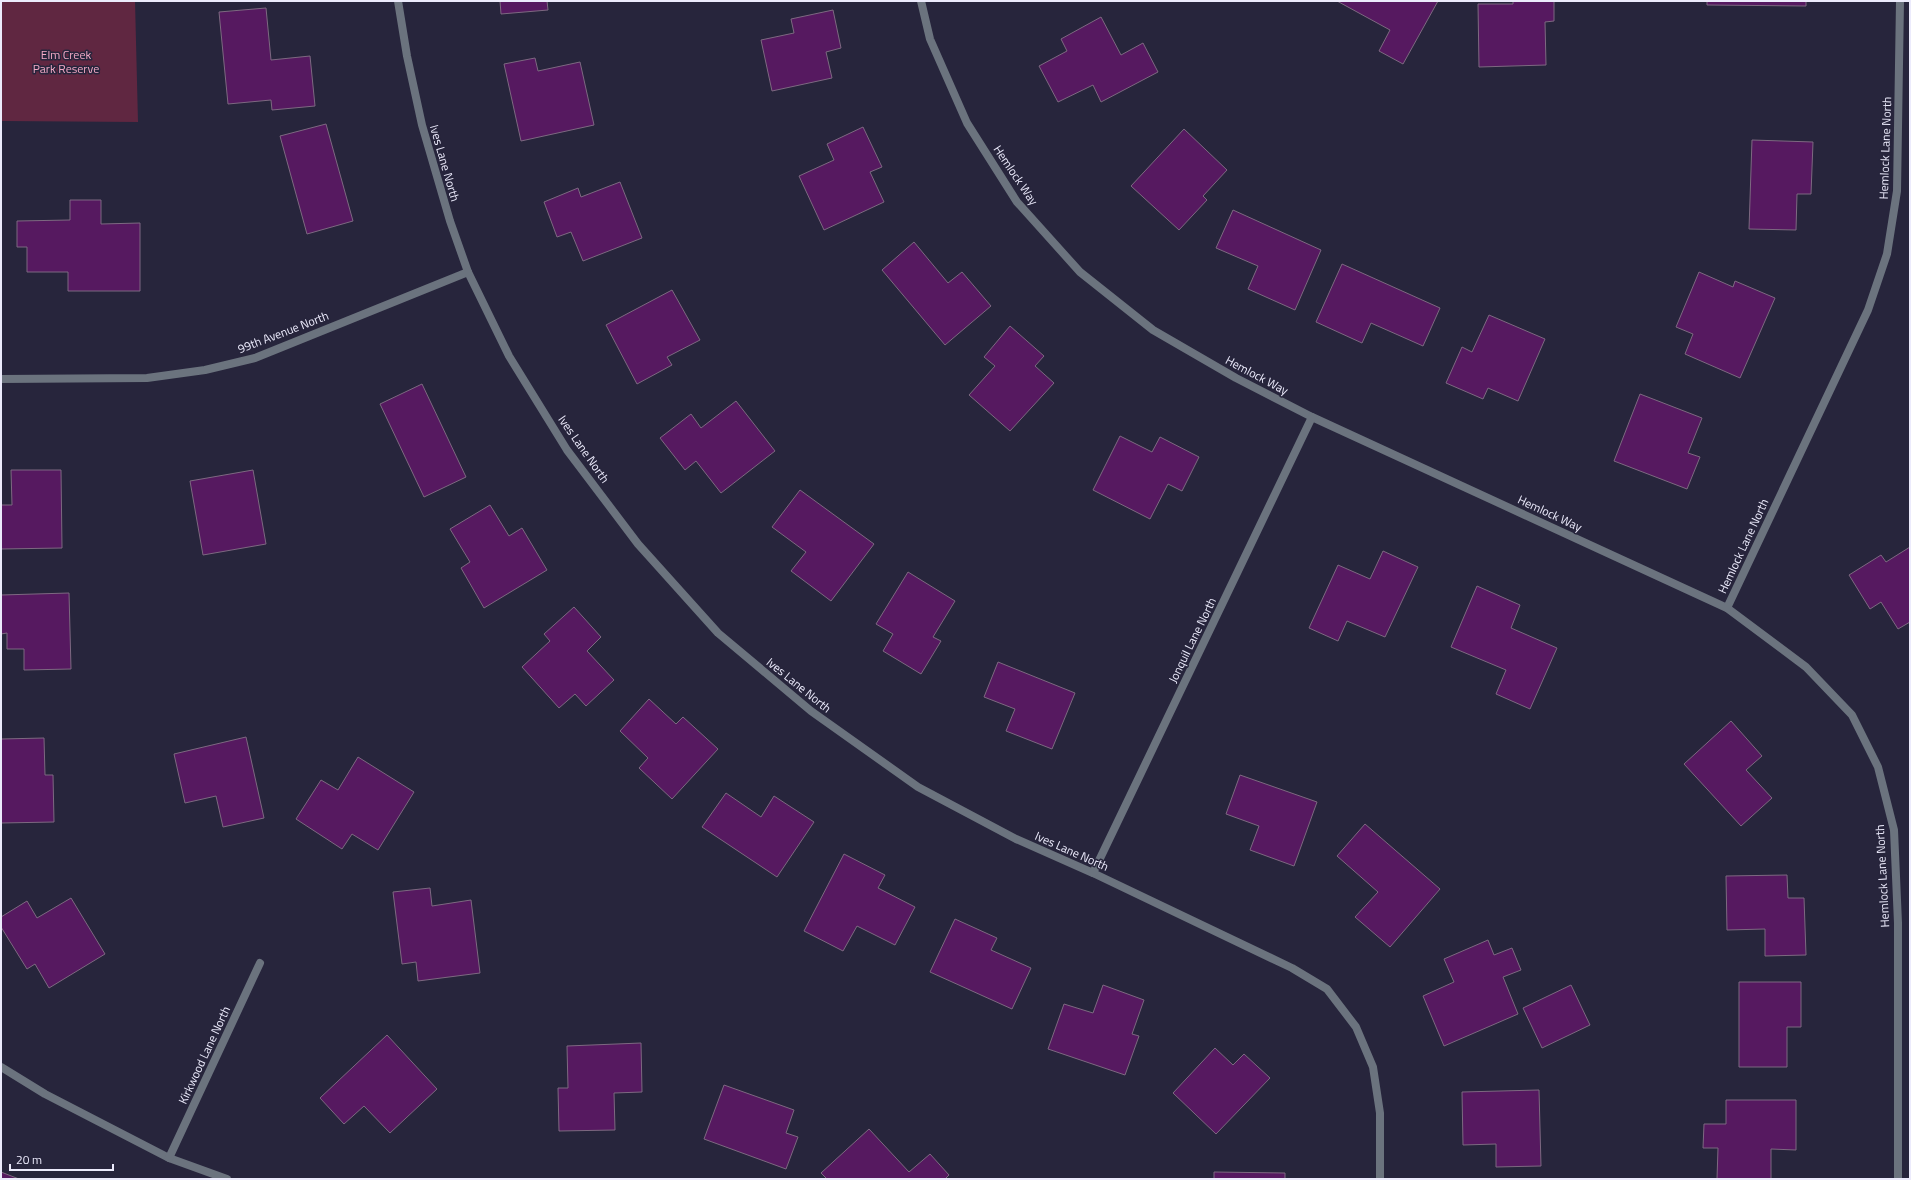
<svg xmlns="http://www.w3.org/2000/svg" width="1911" height="1180" font-family="'Titillium Web',sans-serif">
  <rect width="100%" height="100%" fill="#27253c"/>
  <polygon fill="#602741" points="1,1 135,1 138,122 1,121"/>
  <g fill="#561960" stroke="#7d6981">
    <polygon points="500,1 547,1 548,10 501,14"/>
    <polygon points="1337,1 1438,1 1403,64 1379,51 1390,30"/>
    <polygon points="1513,1 1554,1 1554,21 1545,22 1546,65 1479,67 1478,4 1513,4"/>
    <polygon points="1707,1 1806,1 1806,6 1707,5"/>
    <polygon points="266,8 271,60 310,56 315,106 272,110 271,100 228,104 219,12"/>
    <polygon points="833,10 841,48 826,52 832,78 772,91 761,40 794,33 791,19"/>
    <polygon points="1101,17 1121,55 1143,43 1158,72 1101,102 1093,85 1058,102 1039,66 1067,51 1061,39"/>
    <polygon points="535,58 538,71 580,62 594,125 521,141 504,64"/>
    <polygon points="326,124 353,221 307,234 280,136"/>
    <polygon points="863,127 882,167 870,172 884,202 824,230 799,176 834,160 827,144"/>
    <polygon points="1184,129 1227,170 1203,196 1207,200 1179,230 1131,186"/>
    <polygon points="1752,140 1813,142 1811,194 1797,194 1796,230 1749,229"/>
    <polygon points="620,182 642,238 583,261 571,232 557,237 544,202 578,188 581,197"/>
    <polygon points="70,200 101,200 101,224 140,223 140,291 68,291 68,272 27,272 27,247 17,247 17,221 70,220"/>
    <polygon points="1233,210 1321,250 1295,310 1248,289 1258,266 1216,248"/>
    <polygon points="914,242 948,283 962,272 991,306 945,345 882,270"/>
    <polygon points="1342,264 1440,308 1423,346 1371,323 1362,343 1316,322"/>
    <polygon points="1699,272 1733,287 1735,281 1775,298 1740,378 1685,354 1693,334 1676,327"/>
    <polygon points="672,290 700,340 667,357 672,365 637,384 606,325"/>
    <polygon points="1489,315 1545,339 1518,401 1488,388 1483,399 1446,383 1462,347 1472,352"/>
    <polygon points="1010,326 1044,356 1035,366 1054,383 1010,431 969,395 995,366 984,357"/>
    <polygon points="422,384 466,477 424,497 380,404"/>
    <polygon points="1640,394 1702,418 1688,453 1700,457 1687,489 1614,461"/>
    <polygon points="736,401 775,451 721,493 696,461 685,470 660,438 691,414 701,428"/>
    <polygon points="1120,436 1152,452 1160,437 1199,457 1182,491 1168,484 1150,519 1093,490"/>
    <polygon points="11,470 61,470 62,548 1,549 1,505 12,505"/>
    <polygon points="253,470 266,544 203,555 190,481"/>
    <polygon points="800,490 874,544 831,601 791,571 806,552 772,527"/>
    <polygon points="490,505 509,536 522,528 547,570 484,608 461,568 470,562 450,529"/>
    <polygon points="1910,547 1910,622 1898,629 1881,602 1870,609 1849,575 1881,555 1886,562"/>
    <polygon points="1383,551 1418,567 1385,637 1347,621 1338,641 1309,628 1338,565 1370,579"/>
    <polygon points="908,572 955,601 933,637 941,641 921,674 883,651 893,634 876,624"/>
    <polygon points="1477,586 1520,605 1511,628 1557,648 1530,709 1496,694 1506,670 1451,647"/>
    <polygon points="69,593 71,669 24,670 24,649 7,649 7,633 1,634 1,595"/>
    <polygon points="574,607 601,637 587,651 614,680 586,706 575,694 559,708 522,667 550,641 544,634"/>
    <polygon points="998,662 1075,693 1052,749 1006,731 1015,709 984,697"/>
    <polygon points="649,699 676,724 683,717 718,749 672,799 639,768 648,758 620,731"/>
    <polygon points="1731,721 1762,756 1746,770 1772,798 1741,826 1684,764"/>
    <polygon points="246,737 264,818 223,827 216,796 185,803 174,754"/>
    <polygon points="44,738 45,775 53,775 54,822 1,823 1,739"/>
    <polygon points="358,757 414,792 378,850 352,834 342,849 296,819 321,780 338,790"/>
    <polygon points="1240,775 1317,802 1294,866 1250,850 1259,826 1226,814"/>
    <polygon points="726,793 761,817 774,796 814,822 777,877 702,827"/>
    <polygon points="1365,824 1440,889 1390,947 1355,917 1378,892 1337,856"/>
    <polygon points="844,854 885,875 878,888 915,907 895,945 857,926 843,951 804,931"/>
    <polygon points="1787,875 1788,898 1804,898 1806,955 1765,956 1765,929 1727,930 1726,876"/>
    <polygon points="430,888 432,906 471,900 480,973 418,981 416,962 402,964 393,892"/>
    <polygon points="71,898 105,954 49,988 35,964 27,969 1,927 1,917 27,901 37,918"/>
    <polygon points="955,919 997,938 991,950 1031,968 1012,1009 930,972"/>
    <polygon points="1488,940 1494,955 1512,948 1521,970 1503,977 1518,1014 1444,1046 1423,996 1454,982 1444,959"/>
    <polygon points="1739,982 1801,982 1801,1027 1787,1027 1787,1067 1739,1067"/>
    <polygon points="1103,985 1144,1000 1132,1034 1139,1036 1125,1075 1048,1049 1064,1004 1093,1013"/>
    <polygon points="1571,985 1590,1025 1542,1048 1523,1008"/>
    <polygon points="387,1035 437,1089 390,1133 364,1106 344,1124 320,1098"/>
    <polygon points="641,1043 642,1092 614,1093 615,1130 559,1131 558,1088 568,1088 567,1046"/>
    <polygon points="1215,1048 1233,1065 1244,1054 1270,1078 1216,1134 1173,1093"/>
    <polygon points="724,1085 794,1110 786,1133 798,1137 786,1169 704,1139"/>
    <polygon points="1539,1090 1541,1166 1496,1167 1496,1144 1463,1145 1462,1092"/>
    <polygon points="1726,1100 1796,1100 1796,1150 1771,1149 1771,1179 1717,1179 1718,1148 1703,1148 1704,1124 1726,1124"/>
    <polygon points="869,1129 909,1172 930,1154 949,1175 945,1179 827,1179 821,1173"/>
    <polygon points="1,1172 19,1179 1,1179"/>
    <polygon points="1214,1172 1285,1173 1285,1179 1214,1179"/>
  </g>
  <g fill="none" stroke-linecap="round" stroke-linejoin="round">
    <g stroke="#6b737e" stroke-width="8">
      <polyline points="398,1 407,56 422,125 450,221 468,272 509,356 567,450 638,544 718,633 811,711 918,787 1016,839 1093,873 1292,968 1327,989 1356,1027 1373,1067 1380,1113 1380,1179"/>
      <polyline points="921,1 930,39 967,123 1017,202 1080,272 1153,330 1236,378 1312,417 1727,608 1806,667 1852,715 1878,767 1894,830 1898,923 1898,1179"/>
      <polyline points="1,379 147,378 205,370 255,358 468,272"/>
      <polyline points="1727,608 1868,310 1887,254 1897,191 1900,1"/>
      <polyline points="1093,873 1312,417"/>
      <polyline points="1,1067 45,1094 169,1158 227,1179"/>
      <polyline points="169,1158 260,963"/>
    </g>
  </g>
  <g text-anchor="middle" dominant-baseline="central" stroke-width="3" stroke-linejoin="round" paint-order="stroke">
    <g font-size="12" fill="#f4a9c6" stroke="#27253c">
      <text x="66" y="54">Elm Creek<tspan x="66" dy="14">Park Reserve</tspan></text>
    </g>
    <g font-size="12" fill="#ecebfc" stroke="#27253c">
      <text transform="translate(1885 148) rotate(-88)">Hemlock Lane North</text>
      <text transform="translate(445 163) rotate(74)">Ives Lane North</text>
      <text transform="translate(1016 175) rotate(56)">Hemlock Way</text>
      <text transform="translate(283 332) rotate(-21)">99th Avenue North</text>
      <text transform="translate(1257 375) rotate(28)">Hemlock Way</text>
      <text transform="translate(584 449) rotate(55)">Ives Lane North</text>
      <text transform="translate(1550 513) rotate(25)">Hemlock Way</text>
      <text transform="translate(1743 546) rotate(-65)">Hemlock Lane North</text>
      <text transform="translate(1192 640) rotate(-64)">Jonquil Lane North</text>
      <text transform="translate(799 685) rotate(39)">Ives Lane North</text>
      <text transform="translate(1072 851) rotate(24)">Ives Lane North</text>
      <text transform="translate(1882 876) rotate(-93)">Hemlock Lane North</text>
      <text transform="translate(204 1055) rotate(-65)">Kirkwood Lane North</text>
    </g>
  </g>
  <rect width="1911" height="1180" fill="none" stroke="#ecebfc" stroke-width="4"/>
  <path d="M10 1164v6h103v-6" fill="none" stroke="#ecebfc" stroke-width="2"/>
  <text x="16" y="1164" font-size="12" fill="#ecebfc" stroke="#27253c" stroke-width="3" paint-order="stroke">20 m</text>
</svg>
